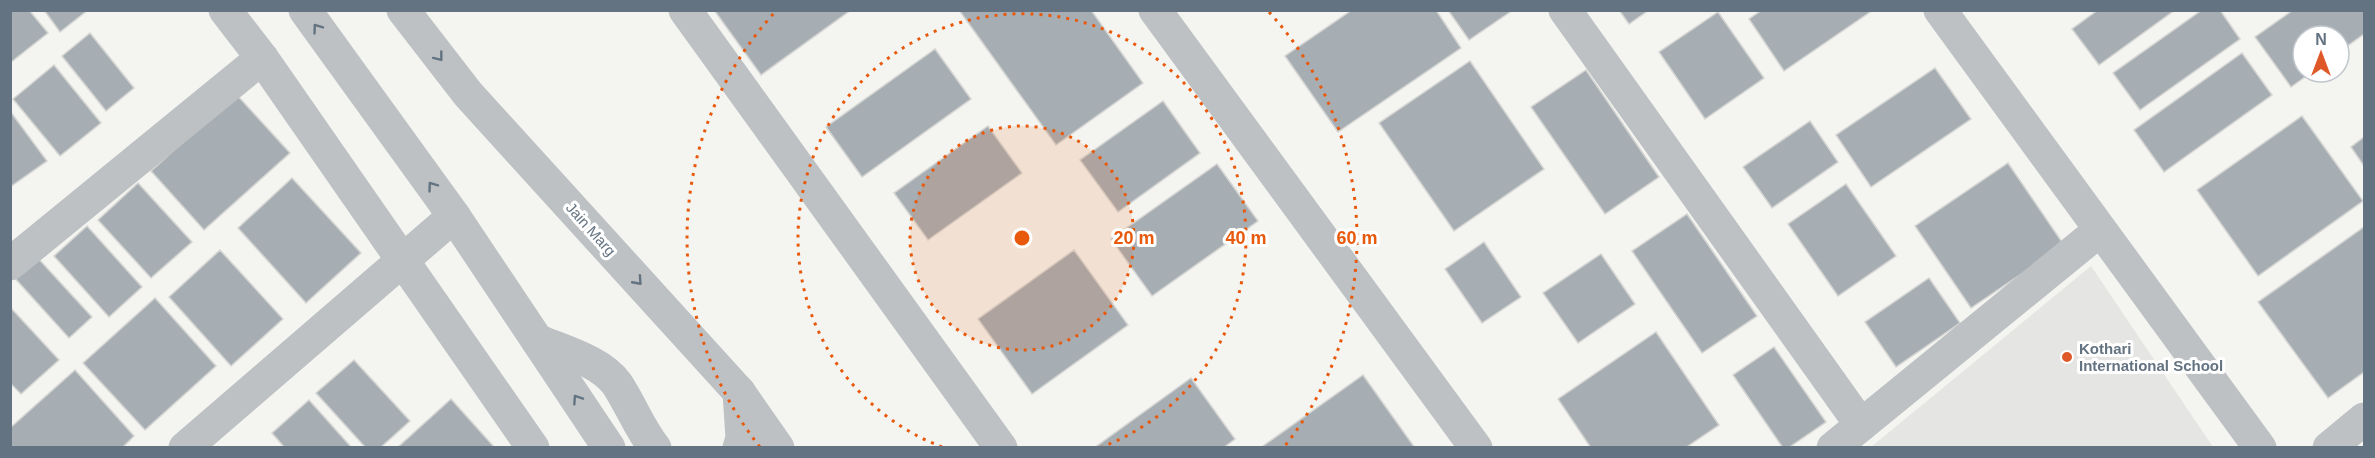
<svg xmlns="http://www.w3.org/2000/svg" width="2375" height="458" font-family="Arial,sans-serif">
  <rect width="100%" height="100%" fill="#f4f4f0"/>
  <polygon fill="#e5e6e4" points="2091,266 2213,447 1871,447"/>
  <g fill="#a7aeb3" stroke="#d5d6d3" stroke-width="1.5">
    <polygon points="10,10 29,10 48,33 10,63"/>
    <polygon points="44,10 88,10 60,32"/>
    <polygon points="714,10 851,10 761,75"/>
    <polygon points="959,10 1091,10 1143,83 1056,145"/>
    <polygon points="1352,10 1436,10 1461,48 1338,132 1285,56"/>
    <polygon points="1448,10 1513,10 1469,40"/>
    <polygon points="1619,10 1649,10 1629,24"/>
    <polygon points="1762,10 1873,10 1784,71 1749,19"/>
    <polygon points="2098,10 2175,10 2099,65 2072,29"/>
    <polygon points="2202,10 2220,10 2240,39 2140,110 2113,73"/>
    <polygon points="2293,10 2364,10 2364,34 2339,52 2339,36 2303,36 2303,72 2312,72 2291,87 2255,37"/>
    <polygon points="1718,12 1764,78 1705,119 1659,52"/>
    <polygon points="90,33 134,88 106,111 62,56"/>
    <polygon points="935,49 971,99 862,177 826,127"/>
    <polygon points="2242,53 2272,95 2164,172 2134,130"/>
    <polygon points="1470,61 1544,169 1454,231 1379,123"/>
    <polygon points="54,65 101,123 60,156 13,99"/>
    <polygon points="1935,68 1971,119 1871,187 1836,135"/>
    <polygon points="1586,70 1659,177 1605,214 1531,107"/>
    <polygon points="236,94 290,153 204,230 151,171"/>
    <polygon points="1163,101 1200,153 1118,212 1080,160"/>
    <polygon points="10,111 47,161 10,187"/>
    <polygon points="2302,116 2363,201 2258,276 2197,190"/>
    <polygon points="1810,121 1838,162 1772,208 1743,167"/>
    <polygon points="988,126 1022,173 928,240 894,193"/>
    <polygon points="2364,137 2364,166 2351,147"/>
    <polygon points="2008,163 2064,245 1971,308 1915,226"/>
    <polygon points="1217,164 1258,221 1152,296 1111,239"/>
    <polygon points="292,178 361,253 306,303 238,228"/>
    <polygon points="138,183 192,242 151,278 98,220"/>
    <polygon points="1846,184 1896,256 1838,296 1788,224"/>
    <polygon points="1687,214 1757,316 1702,353 1632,251"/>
    <polygon points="87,226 142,287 109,317 54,256"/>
    <polygon points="2364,227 2364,372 2328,398 2258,302"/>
    <polygon points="1484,242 1521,297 1482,323 1445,269"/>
    <polygon points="220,250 283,319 231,366 169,297"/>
    <polygon points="1074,250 1128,325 1032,394 978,319"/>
    <polygon points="1601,254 1635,304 1578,343 1543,293"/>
    <polygon points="35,255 92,317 69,338 12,275"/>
    <polygon points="1929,278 1960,323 1896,367 1865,322"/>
    <polygon points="155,298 216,366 145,430 83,363"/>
    <polygon points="10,307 59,360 21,394 10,383"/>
    <polygon points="1656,332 1719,425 1685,448 1591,448 1558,399"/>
    <polygon points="1774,347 1826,422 1788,448 1783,448 1733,375"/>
    <polygon points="354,360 410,421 380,448 366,448 316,393"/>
    <polygon points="75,370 134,436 122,448 10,448 10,428"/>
    <polygon points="1363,375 1415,448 1264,448 1263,446"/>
    <polygon points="1191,378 1235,439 1223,448 1094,448"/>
    <polygon points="451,399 495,448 397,448"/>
    <polygon points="309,400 352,448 285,448 272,433"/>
  </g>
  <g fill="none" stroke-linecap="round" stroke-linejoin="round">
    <g stroke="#bdc1c4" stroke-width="33">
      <polyline points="225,10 262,58 533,448"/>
      <polyline points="305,10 454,216 609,448"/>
      <polyline points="403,10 468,94 739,392 778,448"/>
      <polyline points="685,10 1001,448"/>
      <polyline points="1155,10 1476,448"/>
      <polyline points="1565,10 1861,425"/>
      <polyline points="1940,10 2260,448"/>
      <polyline points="10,264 262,58"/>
      <path d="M537,340C562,351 601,361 617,384C631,405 639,428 655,448"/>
      <polyline points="185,448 454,216"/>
      <polyline points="739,448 742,438 739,392"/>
      <polyline points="1833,448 2099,231"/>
      <polyline points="2329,448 2364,419"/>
    </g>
  </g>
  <defs><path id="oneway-chevron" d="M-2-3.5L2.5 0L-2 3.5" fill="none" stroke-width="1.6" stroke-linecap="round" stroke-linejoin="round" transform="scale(1.5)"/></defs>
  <g stroke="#647381">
    <use href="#oneway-chevron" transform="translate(317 28) rotate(-126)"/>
    <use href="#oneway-chevron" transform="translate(439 57) rotate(52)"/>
    <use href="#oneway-chevron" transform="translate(432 186) rotate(-126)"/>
    <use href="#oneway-chevron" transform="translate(638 281) rotate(48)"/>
    <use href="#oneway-chevron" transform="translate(577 399) rotate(-124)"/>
  </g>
  <circle cx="1022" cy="238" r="112" fill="#e8590c" fill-opacity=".12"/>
  <g fill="none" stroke="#e8590c" stroke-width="3" stroke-dasharray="3 6">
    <circle cx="1022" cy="238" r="112"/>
    <path d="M942 447A224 224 0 1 1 1102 447"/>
    <path d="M760 447A335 335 0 0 1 775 12M1269 12A335 335 0 0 1 1284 447"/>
  </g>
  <circle fill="#de5927" stroke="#fff" stroke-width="2" cx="2067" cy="357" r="6"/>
  <g text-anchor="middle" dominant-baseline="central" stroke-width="6" stroke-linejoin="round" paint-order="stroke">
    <g font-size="15" fill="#647381" stroke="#fff">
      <text transform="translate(591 229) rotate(48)">Jain Marg</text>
    </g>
    <g font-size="15" font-weight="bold" fill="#647381" stroke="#fff" text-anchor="start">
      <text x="2079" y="348">Kothari<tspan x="2079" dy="17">International School</tspan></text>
    </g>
  </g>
  <circle cx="1022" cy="238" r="9" fill="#e8590c" stroke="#fff" stroke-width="3"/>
  <g font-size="18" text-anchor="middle" font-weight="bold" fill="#e8590c" stroke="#fff" stroke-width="6" stroke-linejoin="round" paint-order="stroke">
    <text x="1134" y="244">20 m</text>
    <text x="1246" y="244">40 m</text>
    <text x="1357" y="244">60 m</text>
  </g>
  <rect width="2375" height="458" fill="none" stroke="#647381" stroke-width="24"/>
  <g transform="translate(2321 54)"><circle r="28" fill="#ffffff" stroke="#c1c7cd" stroke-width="1.5"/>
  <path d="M0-4.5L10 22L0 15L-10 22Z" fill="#de5927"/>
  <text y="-9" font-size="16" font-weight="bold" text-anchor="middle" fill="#647381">N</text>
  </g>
</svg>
